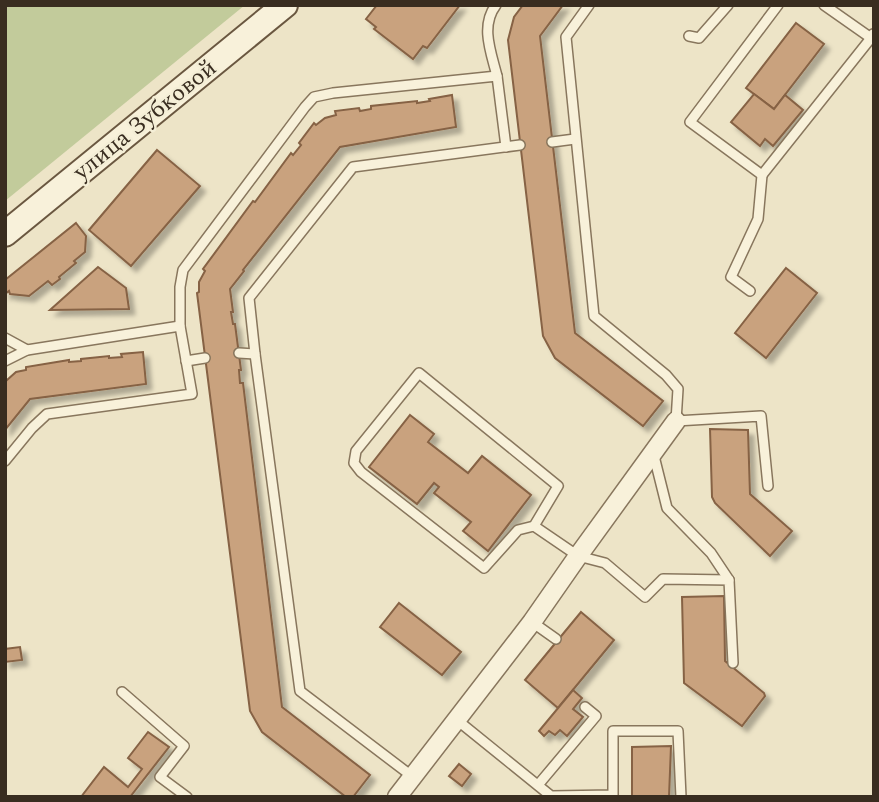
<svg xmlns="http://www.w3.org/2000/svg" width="879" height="802" font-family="Spectral,serif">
  <defs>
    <filter id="shadow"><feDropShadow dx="5.5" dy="5.5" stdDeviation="2" flood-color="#0004"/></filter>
  </defs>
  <rect width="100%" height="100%" fill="#ede4c7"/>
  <polygon fill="#c2cb9b" points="5,5 245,5 5,201"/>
  <g fill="#c9a27e" stroke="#866244" stroke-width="2" filter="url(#shadow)">
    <polygon points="377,5 460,5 427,48 423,46 413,59 374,29 376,27 366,19"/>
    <polygon points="523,5 563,5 540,36 575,333 663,401 643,426 555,358 543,336 508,40 514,17"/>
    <polygon points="796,23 824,44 774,109 746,88"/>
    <polygon points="754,94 774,109 785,95 803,110 773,146 765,139 760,146 731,122"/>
    <polygon points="452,95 456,127 340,147 243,270 244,271 230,289 233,312 231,312 233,324 235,324 241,370 239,370 240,383 243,383 282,707 370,775 353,797 346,797 262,732 250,711 197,293 199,292 199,282 205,271 203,269 253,201 255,202 291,153 293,155 301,145 299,143 314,123 316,125 325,118 336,115 335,111 359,108 360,111 371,109 371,106 417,101 417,103 430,101 429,99"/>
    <polygon points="157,150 200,186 131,266 89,230"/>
    <polygon points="76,223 86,236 85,252 74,261 76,263 59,277 60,279 52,285 48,281 29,296 10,294 9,291 5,294 5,280"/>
    <polygon points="98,267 126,288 129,309 50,310"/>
    <polygon points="786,268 817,293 766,358 735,333"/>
    <polygon points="143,352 146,384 30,399 5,430 5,379 7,380 16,372 26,370 26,367 69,360 69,362 81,361 81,359 109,356 109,358 122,357 121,354"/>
    <polygon points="410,415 434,434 428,442 468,473 482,456 531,495 488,551 463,531 471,522 434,493 439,487 434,483 417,504 369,467"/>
    <polygon points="710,429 748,430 750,494 792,531 770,556 715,503 712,497"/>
    <polygon points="724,596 725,661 764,693 765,696 742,726 684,683 682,597"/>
    <polygon points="399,603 461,652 442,675 380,627"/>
    <polygon points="581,612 614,640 558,708 525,680"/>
    <polygon points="20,647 22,660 5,662 5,649"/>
    <polygon points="573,690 582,698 573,709 583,717 567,736 560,730 555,735 549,731 544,736 539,731"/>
    <polygon points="148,732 169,747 130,797 81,797 104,767 128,787 142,769 128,758"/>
    <polygon points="671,746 669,797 632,797 632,747"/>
    <polygon points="459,764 471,774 462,786 449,776"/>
  </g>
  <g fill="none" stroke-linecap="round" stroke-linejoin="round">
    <g stroke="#88765d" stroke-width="12">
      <g id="lane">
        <path d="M496,5C480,26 491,52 497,76"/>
        <polyline points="589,5 566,37 594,316 666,375 678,389 676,421 761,416 768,486"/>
        <polyline points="824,5 871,38 873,34"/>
        <polyline points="689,36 699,38 728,5"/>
        <polyline points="552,142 575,139"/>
        <polyline points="762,175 871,38"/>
        <polyline points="750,291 731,277 758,219 762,175 690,122 778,5"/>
        <polyline points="180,326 180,287 183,270 305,107 314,97 333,93 497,76 506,147"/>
        <polyline points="5,338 27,350"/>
        <polyline points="239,353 255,354"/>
        <polyline points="5,361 27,350 180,326 192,394 47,414 32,428 5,461"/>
        <polyline points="186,361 205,358"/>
        <polyline points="653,452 667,508 711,553 729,580"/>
        <polyline points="534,526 518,530 484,568 361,472 354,463 356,451 419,373 558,486 534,526 578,556 605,563 645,597 663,579 729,580 733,663"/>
        <polyline points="532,622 556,639"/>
        <polyline points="122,692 184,746 160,777 187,797"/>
        <polyline points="457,720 551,796 613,795 613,731 678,731 681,797"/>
        <polyline points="413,777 300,691 255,354 249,298 353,167 520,145"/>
        <polyline points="538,785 596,716 585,707"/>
      </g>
    </g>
    <g stroke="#88765d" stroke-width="21">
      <polyline id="street" points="397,797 532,622 578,556 676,421"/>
    </g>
    <g stroke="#6a5740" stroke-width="28">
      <polyline id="secondary" points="5,234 285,5"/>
    </g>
    <use href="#lane" stroke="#f8f1da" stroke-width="9"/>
    <use href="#street" stroke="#f8f1da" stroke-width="18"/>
    <use href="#secondary" stroke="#f8f1da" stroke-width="24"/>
  </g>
  <g text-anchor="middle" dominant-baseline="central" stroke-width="5" stroke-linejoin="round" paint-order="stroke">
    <g font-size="24" fill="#392d20" stroke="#f4eed6">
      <text transform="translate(145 120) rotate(-39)">улица Зубковой</text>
    </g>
  </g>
  <rect width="879" height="802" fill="none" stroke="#392d20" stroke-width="14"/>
</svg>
